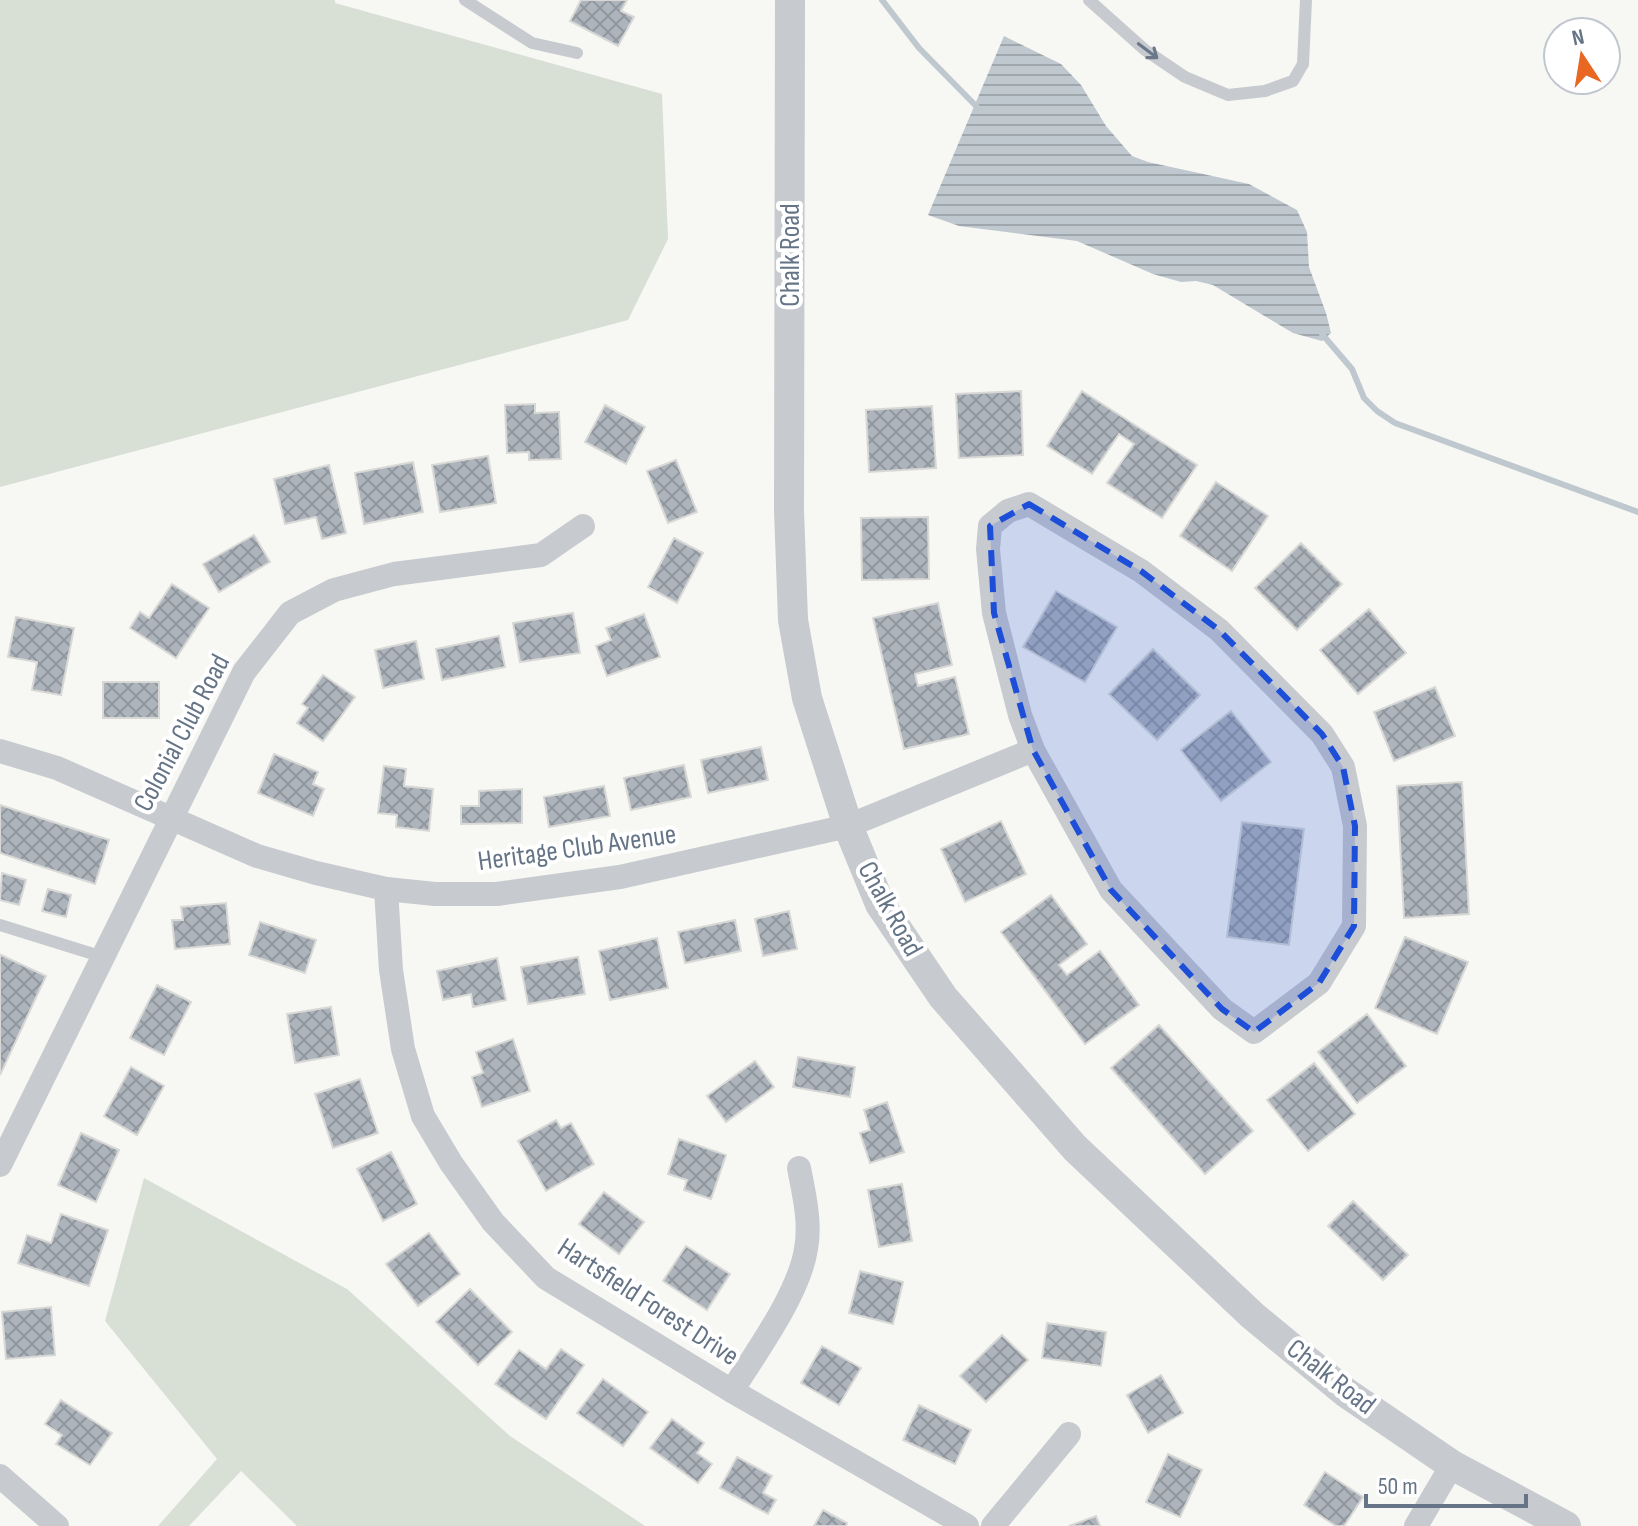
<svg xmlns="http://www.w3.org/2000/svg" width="1638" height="1526" font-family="'Sofia Sans Condensed',sans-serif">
  <defs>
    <pattern id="water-rules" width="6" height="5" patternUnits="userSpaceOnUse" patternTransform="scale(2)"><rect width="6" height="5" fill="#bfc8ce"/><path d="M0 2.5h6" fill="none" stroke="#9fa7ad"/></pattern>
    <pattern id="building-cross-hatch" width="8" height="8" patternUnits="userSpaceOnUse" patternTransform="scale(2)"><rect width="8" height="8" fill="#aeb4bb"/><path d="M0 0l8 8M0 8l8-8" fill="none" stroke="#91979e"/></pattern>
  </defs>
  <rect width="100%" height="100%" fill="#f7f7f4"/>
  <g fill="#d8dfd5">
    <polygon points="0,0 335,0 335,3 662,94 668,239 628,320 0,487"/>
    <polygon points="144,1178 347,1289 510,1436 645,1526 297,1526 241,1471 189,1526 158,1526 217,1459 105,1321"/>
  </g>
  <polygon fill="url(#water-rules)" points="1004,36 1061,64 1081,85 1106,126 1132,156 1148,162 1249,184 1297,210 1307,232 1309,267 1326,313 1331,333 1322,341 1293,333 1213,285 1196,281 1181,282 1153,274 1077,241 959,226 928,215"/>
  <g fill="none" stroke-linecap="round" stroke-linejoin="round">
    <g stroke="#bfc8ce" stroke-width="6">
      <polyline points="882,0 919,48 978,108"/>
      <polyline points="1322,334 1352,369 1364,398 1377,411 1395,423 1638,512"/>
    </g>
  </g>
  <g fill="url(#building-cross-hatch)" stroke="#d8d9d6" stroke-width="2">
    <polygon points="581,0 627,0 621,11 634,17 618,46 570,21"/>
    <polygon points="1021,391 1023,455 959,458 956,394"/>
    <polygon points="1082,391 1197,465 1162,518 1107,483 1134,444 1119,434 1092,474 1047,446"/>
    <polygon points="535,404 535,413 559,412 561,459 529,460 529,452 507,453 505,405"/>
    <polygon points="605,405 645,427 626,464 585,442"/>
    <polygon points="932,406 936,468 869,472 866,410"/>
    <polygon points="488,456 496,503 440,512 432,465"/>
    <polygon points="676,460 697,512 668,523 647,471"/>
    <polygon points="413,462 423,512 364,524 355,473"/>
    <polygon points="329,465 346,533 322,539 316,517 285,524 274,479"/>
    <polygon points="1216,482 1268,516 1232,571 1180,536"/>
    <polygon points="928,517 929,579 862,580 861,518"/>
    <polygon points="254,535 270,562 219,592 203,564"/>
    <polygon points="674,538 703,553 677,603 648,587"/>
    <polygon points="1301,543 1342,584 1297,630 1255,588"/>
    <polygon points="172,584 209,608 176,658 130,628 140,612 149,618"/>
    <polygon points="1056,591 1117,627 1085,682 1023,647"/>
    <polygon points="938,603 952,665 915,674 918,686 955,677 969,734 904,749 873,618"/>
    <polygon points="1369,609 1406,653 1358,694 1320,650"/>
    <polygon points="573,613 580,653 520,662 513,623"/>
    <polygon points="644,614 660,657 607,676 596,646 611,640 606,628"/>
    <polygon points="16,617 74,628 61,695 32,690 37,662 8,657"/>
    <polygon points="499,636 505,667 442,680 436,649"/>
    <polygon points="416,641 424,679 383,688 375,650"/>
    <polygon points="1153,649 1200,695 1157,740 1109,694"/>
    <polygon points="323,675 355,697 323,741 297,723 308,708 302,704"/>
    <rect x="103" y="682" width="56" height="36"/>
    <polygon points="1435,687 1455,736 1394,761 1374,712"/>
    <polygon points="1231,711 1271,762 1221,801 1181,750"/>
    <polygon points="761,747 768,780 708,793 701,760"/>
    <polygon points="274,754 318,772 313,784 324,789 313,816 258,793"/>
    <polygon points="684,765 691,797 631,810 624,778"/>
    <polygon points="384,766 406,769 404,786 433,789 429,831 396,827 397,815 378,813"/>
    <polygon points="1462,782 1469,914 1404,918 1397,786"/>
    <polygon points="604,786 610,816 549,827 544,797"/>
    <polygon points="522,789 522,823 461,824 461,806 479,806 479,791"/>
    <polygon points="0,805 109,840 95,884 0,853"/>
    <polygon points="1001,821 1026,874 965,902 941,849"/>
    <polygon points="1242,822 1304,829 1289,945 1227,937"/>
    <polygon points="2,873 26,880 19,905 0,900"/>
    <polygon points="48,889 71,895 66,917 42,911"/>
    <polygon points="1051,895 1087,944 1059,965 1067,975 1100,951 1139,1005 1085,1044 1001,932"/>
    <polygon points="226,903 230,944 175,949 172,920 183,920 181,907"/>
    <polygon points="789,911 797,949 763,956 755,919"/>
    <polygon points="735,920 741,951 685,963 678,932"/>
    <polygon points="260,922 316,940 305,973 249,955"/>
    <polygon points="1405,937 1468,962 1437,1034 1375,1008"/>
    <polygon points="657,938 668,988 610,1000 599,951"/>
    <polygon points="1,955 46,976 0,1075 0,958"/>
    <polygon points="578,957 585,994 528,1004 521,967"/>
    <polygon points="497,958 506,1000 473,1007 471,994 443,1000 437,971"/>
    <polygon points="157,985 191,1002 164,1055 130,1038"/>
    <polygon points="331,1007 339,1055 295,1063 287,1014"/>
    <polygon points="1367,1014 1406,1066 1357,1103 1318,1052"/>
    <polygon points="1159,1025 1253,1131 1205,1174 1111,1068"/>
    <polygon points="513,1039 530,1091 482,1107 472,1077 483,1073 476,1052"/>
    <polygon points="798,1057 855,1067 850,1097 793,1087"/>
    <polygon points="755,1061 774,1087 726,1122 707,1096"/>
    <polygon points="1314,1063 1355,1114 1308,1151 1267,1100"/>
    <polygon points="131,1067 164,1086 137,1135 104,1116"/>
    <polygon points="360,1079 378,1133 333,1148 315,1094"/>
    <polygon points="887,1102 904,1152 870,1163 860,1133 870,1130 864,1110"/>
    <polygon points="556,1120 561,1128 571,1123 594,1164 546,1191 518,1141"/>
    <polygon points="81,1133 119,1150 96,1202 58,1185"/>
    <polygon points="679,1139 726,1155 711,1199 684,1190 687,1180 668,1174"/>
    <polygon points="391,1152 417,1204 383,1221 357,1169"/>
    <polygon points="902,1184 912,1241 879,1247 868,1190"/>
    <polygon points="604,1192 644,1222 619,1254 579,1224"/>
    <polygon points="1353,1201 1408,1255 1383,1280 1328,1226"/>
    <polygon points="61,1214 108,1230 89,1286 18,1263 27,1235 51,1243"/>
    <polygon points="429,1233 460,1274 418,1306 386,1264"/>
    <polygon points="686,1246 730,1274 707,1310 663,1281"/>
    <polygon points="860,1271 903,1282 893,1324 849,1313"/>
    <polygon points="470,1289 512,1332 478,1365 436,1322"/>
    <polygon points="51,1307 55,1355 6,1359 2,1312"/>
    <polygon points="1047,1323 1106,1332 1101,1366 1042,1358"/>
    <polygon points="1002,1335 1028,1360 986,1402 960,1376"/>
    <polygon points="822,1346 861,1368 839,1405 801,1383"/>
    <polygon points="561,1349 584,1365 546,1419 495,1384 519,1350 546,1369"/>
    <polygon points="1161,1375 1183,1413 1148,1433 1127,1395"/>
    <polygon points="603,1379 648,1412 623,1446 577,1413"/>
    <polygon points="61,1400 112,1433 90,1465 56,1444 62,1435 45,1424"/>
    <polygon points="919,1405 971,1430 955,1464 903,1440"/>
    <polygon points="672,1419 704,1443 697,1453 712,1464 698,1483 650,1448"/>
    <polygon points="1168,1454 1202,1470 1180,1517 1146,1502"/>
    <polygon points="737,1457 772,1476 763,1493 776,1500 768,1514 720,1488"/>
    <polygon points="1325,1472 1363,1497 1344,1526 1336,1526 1304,1505"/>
    <polygon points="823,1510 847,1523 846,1526 814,1526"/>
    <polygon points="1096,1516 1100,1526 1069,1526"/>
  </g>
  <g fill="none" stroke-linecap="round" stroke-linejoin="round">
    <g stroke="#c7cace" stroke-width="12">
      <polyline points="465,0 532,43 577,53"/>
      <polyline points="1089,0 1145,50 1185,77 1228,95 1265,91 1293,81 1303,64 1306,0"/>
      <polyline points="0,925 103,957"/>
    </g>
    <g stroke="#c7cace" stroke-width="24">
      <polygon points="1029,504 1141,571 1219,630 1322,734 1343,767 1355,826 1354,926 1319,983 1254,1032 1222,1009 1111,890 1033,750 1020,715 994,613 988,549 990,526 1008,511"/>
      <polyline points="0,751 57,768 257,856 316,873 386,889 435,894 497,894 620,877 848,826 1033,750"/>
      <polyline points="386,889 391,970 403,1049 423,1116 451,1163 493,1222 546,1278 732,1391 967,1526"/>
      <polyline points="0,1165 244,672 290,613 334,590 394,574 541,555 583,526"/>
      <path d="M732,1391C756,1352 799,1294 806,1249C811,1223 804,1194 799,1168"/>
      <polyline points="0,1476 57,1526"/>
      <polyline points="993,1526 1069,1434"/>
      <polyline points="1416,1526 1452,1465"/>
    </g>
    <polyline stroke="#c7cace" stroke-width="30" points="790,0 789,510 793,620 807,698 848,826 880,904 943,997 1075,1148 1253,1316 1345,1392 1452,1465 1566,1526"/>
  </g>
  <defs><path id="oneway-shaft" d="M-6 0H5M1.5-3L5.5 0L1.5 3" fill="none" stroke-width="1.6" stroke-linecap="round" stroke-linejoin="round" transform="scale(2)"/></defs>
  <use stroke="#6a788a" href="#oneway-shaft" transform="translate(1148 51) rotate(37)"/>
  <path fill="#1d4ed8" fill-opacity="0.2" stroke="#1d4ed8" stroke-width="6" stroke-dasharray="16 10" stroke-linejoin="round" d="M1029,504L1141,571L1219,630L1322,734L1343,767L1355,826L1354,926L1319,983L1254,1032L1222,1009L1111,890L1033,750L994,613L990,526Z"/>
  <g text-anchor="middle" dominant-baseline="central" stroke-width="8" stroke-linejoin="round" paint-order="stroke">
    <g font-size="28" fill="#657486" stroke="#fff">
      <text transform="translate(790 255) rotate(-90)">Chalk Road</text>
      <text transform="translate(182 733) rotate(-62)">Colonial Club Road</text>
      <text transform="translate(577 848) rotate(-8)">Heritage Club Avenue</text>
      <text transform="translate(890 909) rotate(61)">Chalk Road</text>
      <text transform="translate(648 1302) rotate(33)">Hartsfield Forest Drive</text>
      <text transform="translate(1331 1377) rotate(38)">Chalk Road</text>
    </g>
  </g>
  <g transform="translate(1582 56) rotate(348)"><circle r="38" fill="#ffffff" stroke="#c1c7cf" stroke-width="2"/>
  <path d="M0-6L14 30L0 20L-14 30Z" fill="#e86723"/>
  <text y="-12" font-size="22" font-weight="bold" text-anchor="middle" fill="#657486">N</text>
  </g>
  <path d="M1366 1494v12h160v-12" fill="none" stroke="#657486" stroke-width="4"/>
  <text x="1378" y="1494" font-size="24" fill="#657486" stroke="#ffffff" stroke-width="6" paint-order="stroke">50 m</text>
</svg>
